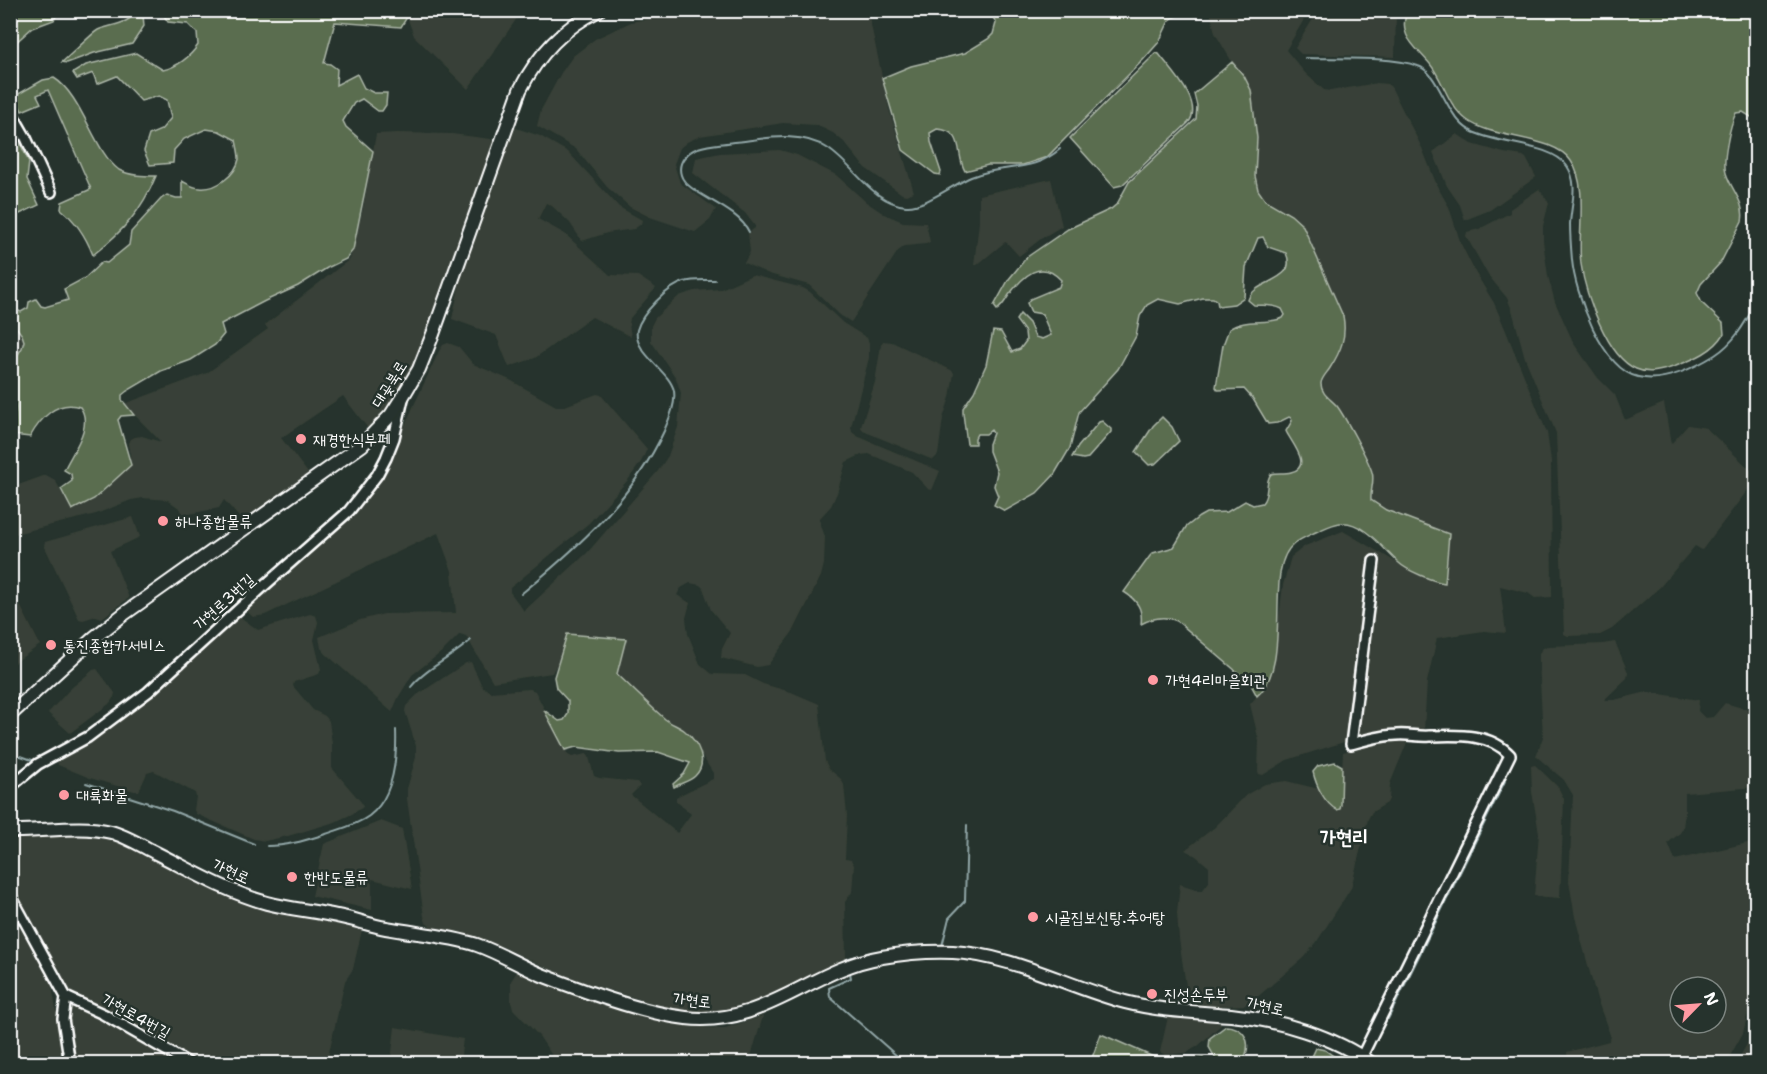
<svg xmlns="http://www.w3.org/2000/svg" width="1767" height="1074" font-family="'Shantell Sans','Poor Story',sans-serif">
  <rect width="100%" height="100%" fill="#26332d"/>
  <filter id="ink" filterUnits="userSpaceOnUse"><feTurbulence type="fractalNoise" baseFrequency=".0167" numOctaves="2"/><feDisplacementMap in="SourceGraphic" scale="12" xChannelSelector="R" yChannelSelector="G"/><feConvolveMatrix kernelMatrix="1 2 1 2 8 2 1 2 1" color-interpolation-filters="sRGB"/></filter>
  <g filter="url(#ink)">
    <g fill="#384137" fill-rule="evenodd">
      <polygon points="405,11 522,11 468,89 414,36"/>
      <polygon points="687,11 868,11 889,109 914,192 906,195 902,194 865,168 844,142 833,133 816,125 783,123 700,136 687,142 680,148 674,164 680,183 716,209 710,220 695,232 650,217 630,207 607,187 576,149 537,126 541,110 561,73 573,56 595,39 631,22"/>
      <polygon points="1210,11 1309,11 1286,50 1306,74 1324,90 1330,91 1377,83 1387,84 1391,87 1422,148 1438,188 1449,207 1461,244 1475,272 1494,303 1506,331 1547,433 1551,461 1552,597 1535,598 1528,593 1500,586 1506,633 1484,631 1437,638 1427,682 1424,730 1394,731 1360,737 1287,760 1263,775 1259,774 1258,771 1259,741 1250,704 1261,692 1271,669 1275,650 1283,585 1291,557 1305,546 1343,531 1401,565 1444,583 1449,534 1386,510 1371,500 1373,485 1370,466 1341,413 1324,393 1322,387 1323,378 1340,352 1343,343 1345,331 1343,316 1303,226 1291,215 1265,200 1258,190 1255,184 1257,147 1252,96 1244,76 1232,62 1215,33"/>
      <polygon points="1318,11 1396,11 1395,57 1301,54 1295,48"/>
      <polygon points="513,127 540,136 568,152 619,207 642,220 641,224 634,229 607,233 582,241 570,223 552,206 546,203 538,219 565,234 610,275 638,276 656,288 630,318 629,324 631,337 592,317 535,358 509,367 496,335 452,319 466,255 510,130"/>
      <polygon points="397,133 452,134 491,139 495,144 432,323 417,358 394,398 370,431 343,396 281,438 311,477 245,524 224,500 219,508 184,515 179,508 168,500 143,498 131,500 96,514 11,535 10,488 46,475 55,480 67,502 89,503 94,499 131,465 129,443 131,439 135,437 142,436 161,442 124,404 207,373 268,329 265,325 350,259 363,208 376,134"/>
      <polygon points="1457,134 1472,144 1504,153 1523,156 1526,158 1536,177 1490,210 1465,220 1460,205 1447,186 1433,152"/>
      <polygon points="780,150 797,155 836,175 866,202 884,214 903,222 926,223 930,242 926,244 905,246 898,251 851,322 840,315 809,285 769,274 744,263 750,252 748,233 755,228 755,226 745,213 693,173 696,158 720,153"/>
      <polygon points="1051,179 1062,226 1042,238 1019,256 1007,243 1005,242 977,265 974,265 979,222 979,195"/>
      <polygon points="1539,189 1549,203 1543,226 1543,241 1548,276 1555,302 1574,344 1598,378 1615,395 1625,420 1664,403 1671,444 1688,425 1706,428 1754,473 1755,477 1753,483 1702,550 1695,546 1660,587 1612,629 1600,635 1568,636 1564,634 1556,433 1525,358 1512,310 1507,298 1488,275 1466,236 1467,232 1479,229 1510,213 1510,209"/>
      <polygon points="752,275 803,288 810,292 843,323 867,338 869,343 869,358 851,427 852,432 857,436 940,471 932,490 928,489 912,472 869,454 861,455 846,462 837,493 831,506 819,519 825,537 824,564 821,576 794,630 768,665 757,667 721,658 722,649 730,633 711,610 703,588 700,585 690,583 681,588 677,595 690,603 686,618 688,634 700,664 712,674 745,675 763,684 791,692 819,704 825,761 829,769 841,779 844,785 847,815 845,859 851,860 854,865 852,892 845,902 846,958 764,999 744,1007 719,1011 693,1012 665,1007 589,984 556,972 503,947 472,936 435,930 426,923 424,916 407,799 407,789 416,757 416,746 405,711 406,706 417,695 466,663 471,662 482,686 490,692 530,689 535,691 568,755 572,757 587,754 589,757 594,776 599,778 637,782 640,786 631,795 677,833 691,814 676,801 676,797 713,779 713,773 689,735 684,730 668,722 617,674 595,637 568,634 559,661 552,673 493,682 466,636 460,634 443,651 412,675 398,698 392,712 326,654 321,648 319,637 360,620 384,614 456,613 452,571 438,533 265,615 253,617 244,609 331,534 366,497 384,470 439,351 443,345 448,343 459,347 473,364 510,380 556,406 565,406 597,394 601,395 647,449 641,462 628,480 589,523 510,588 510,592 524,611 587,553 658,471 668,456 678,427 681,393 676,378 651,341 651,326 655,318 679,296 694,291 721,289"/>
      <polygon points="11,320 22,335 24,341 22,348 13,362 16,408 11,443"/>
      <polygon points="883,341 892,342 951,370 954,373 950,397 943,418 938,455 933,460 863,431 861,427 875,382 881,345"/>
      <polygon points="133,517 140,537 110,551 129,598 102,618 96,616 83,620 79,619 44,545 45,542"/>
      <polygon points="10,585 40,645 11,665 10,665"/>
      <polygon points="310,614 316,616 318,622 314,640 321,669 319,674 294,682 293,686 313,710 325,716 329,721 332,744 332,768 361,802 363,807 352,814 335,822 288,836 265,841 254,839 196,814 194,810 196,797 195,793 154,771 147,773 139,791 134,791 90,778 58,765 57,761 60,757 95,737 146,699 239,616 258,630"/>
      <path d="M1615,642L1628,672L1627,678L1604,700H1614L1647,692L1699,700L1698,711L1705,718L1713,717L1725,703L1756,712V787L1685,793V812L1683,828L1680,833L1668,843L1675,860L1756,841V979L1743,1033L1726,1063H1568L1567,1052L1609,1041L1610,1035L1597,999L1575,917L1569,881L1573,795L1564,780L1536,756L1543,737L1539,660V653L1543,648L1549,646L1603,644ZM1680,987H1716V1023H1680Z"/>
      <polygon points="97,669 115,693 114,697 109,704 70,733 48,713 70,689 93,670"/>
      <polygon points="1408,740 1390,784 1389,799 1387,803 1372,812 1368,819 1351,888 1316,943 1303,958 1248,1005 1216,1006 1194,1004 1190,1000 1186,986 1179,939 1177,913 1180,884 1202,891 1209,882 1209,867 1196,856 1185,850 1215,827 1246,795 1265,784 1286,781 1319,789 1333,808 1340,809 1343,752 1379,742"/>
      <polygon points="1535,765 1558,787 1564,799 1560,898 1534,896 1539,833 1532,792 1531,766"/>
      <polygon points="381,821 402,829 412,889 372,879 372,910 312,896 324,844"/>
      <polygon points="90,835 112,838 249,904 362,930 353,969 345,981 328,1057 328,1060 331,1062 373,1063 75,1063 68,1027 70,1002 69,993 11,888 10,836"/>
      <polygon points="10,904 51,980 65,1063 11,1063"/>
      <polygon points="518,970 632,1011 677,1024 722,1029 763,1016 749,1063 557,1063 539,1036 513,1009 511,1002 511,981"/>
      <polygon points="1168,1017 1216,1022 1221,1023 1221,1025 1198,1046 1186,1053 1165,1055 1160,1052"/>
      <polygon points="1756,1025 1756,1063 1736,1063 1746,1046"/>
      <polygon points="395,1027 463,1039 460,1063 389,1063 391,1061"/>
    </g>
    <g fill="#5a6d50" stroke="#acb6a8" stroke-width="1.5">
      <path d="M1408,10L1756,11V120L1743,112L1736,113C1730,125 1722,161 1726,173C1731,190 1746,203 1742,221L1721,262L1701,284L1697,293L1702,303L1723,323L1724,334C1714,351 1694,359 1676,366C1664,370 1649,375 1636,369C1607,357 1585,293 1581,264C1577,233 1589,187 1571,161C1554,135 1494,140 1467,120C1448,107 1444,81 1430,64C1416,47 1396,35 1408,10Z"/>
      <polygon points="10,11 59,11 54,20 32,28 12,46 14,61 11,63"/>
      <path d="M135,11H148L143,15L144,26L132,44L94,53L67,63L62,62C70,56 92,33 98,30C111,24 130,25 135,11Z"/>
      <path d="M161,11L405,10L407,17L401,27L335,22L324,63L330,64L337,69L336,85L357,74L364,88L374,93H387L386,105L382,111H378L362,99L354,103L343,121L346,127L373,151L353,250L346,259L327,268L298,286L265,301L221,324L224,334L215,345L191,360L161,371L127,391L122,395V400L134,415L121,416L118,420L131,465L94,499L72,510L61,489L72,481L71,474L64,470C72,452 94,426 80,407C57,399 40,419 30,437L13,435L16,408L13,362L22,348L24,341L22,335L11,320V308L21,312L28,308L29,302L36,299L41,306L45,307L68,300L64,289L85,278L102,262L107,263L129,245L131,232L161,199L167,195L176,198H182V181C188,184 193,188 200,188C216,190 236,175 239,159C239,153 237,146 236,140L219,131L206,129L184,139L174,150L173,163L150,165L144,151L149,135L161,130L171,118L167,100L159,96L141,101L117,76L97,84L93,73L77,79L73,73L86,65L136,53L163,70C177,67 190,57 198,45L197,33L188,24L168,22Z"/>
      <path d="M990,11H1190L1174,17L1169,21L1159,42L1144,59L1047,157L1023,165H988L965,171C955,154 966,131 937,129L930,133L931,142L941,172L940,175L935,174L903,150L882,78L911,66L965,53L988,39L993,34L996,23Z"/>
      <path d="M1156,53L1159,54C1171,70 1205,104 1188,123L1122,185L1114,187L1070,138Z"/>
      <path d="M1232,62L1244,76L1251,90L1257,138L1255,176L1258,190L1265,200L1291,215L1303,226L1343,316C1347,336 1341,351 1330,368C1327,373 1321,378 1321,384C1321,394 1331,399 1337,406C1345,417 1368,459 1372,472C1375,481 1370,490 1371,500L1386,510L1449,534L1445,583C1434,582 1406,570 1399,563C1384,550 1363,520 1340,523C1332,524 1325,528 1318,531C1310,535 1301,538 1294,544C1262,568 1295,662 1257,696L1250,683L1177,621C1165,615 1152,618 1141,624C1143,609 1137,600 1124,592L1150,556L1153,553L1174,547L1186,527L1199,517L1206,513L1227,512L1245,501L1253,505L1262,503C1270,494 1264,483 1271,474C1277,472 1284,474 1291,472C1314,467 1290,441 1286,431L1292,421L1291,418L1289,417L1277,423L1268,424L1253,399L1244,389L1218,390L1216,387L1223,345L1229,329C1245,318 1265,325 1283,318L1285,315L1282,309C1272,304 1265,306 1254,305L1248,300C1254,279 1299,282 1286,253L1268,247L1263,237L1258,238L1246,267L1244,297L1234,304L1218,306L1217,301L1213,298H1203L1180,304L1158,299L1147,305L1140,316L1136,336L1118,369L1079,412L1070,448L1054,475L1037,493L1005,511L994,505L998,496L994,486L997,472L989,451V444L993,433L991,430L986,434H977L975,438V444H967L963,413V408L974,392L986,365L993,331L1001,332L1012,352L1020,349L1026,341L1025,332L1016,320L1020,314L1029,323L1035,337L1042,339L1051,335L1042,314L1031,312L1027,303L1030,299L1059,287L1061,280C1041,258 1023,276 1009,295C1005,301 1003,306 997,310L994,306L1009,279L1027,257L1068,229L1111,209L1117,204L1129,182L1196,119L1197,106L1194,94Z"/>
      <path d="M54,78C82,95 94,152 119,170C130,176 144,176 156,176C141,212 123,231 93,255C86,237 76,221 61,209L62,202L91,189L48,90L37,95L41,103L22,111L15,96L43,80Z"/>
      <polygon points="10,122 29,162 27,179 39,205 11,218"/>
      <polygon points="1162,417 1172,427 1179,441 1155,464 1149,465 1136,452 1153,426"/>
      <polygon points="1102,421 1111,429 1111,432 1088,458 1083,459 1072,457 1078,447 1099,422"/>
      <path d="M567,634L626,639L617,674C633,689 649,705 665,719C671,724 679,726 685,731C698,742 709,762 695,776C690,781 681,783 674,787L673,784L684,774L690,763L658,752L619,753L576,747L565,750L544,710L559,721L564,720L568,714V701L556,688L554,677Z"/>
      <path d="M1335,762L1342,766L1341,805L1340,809L1337,810C1324,803 1316,785 1313,772L1318,766Z"/>
      <path d="M1226,1026C1248,1027 1254,1049 1240,1063H1218L1209,1047L1210,1038Z"/>
      <polygon points="1101,1034 1158,1059 1178,1061 1203,1058 1207,1063 1090,1063"/>
      <polygon points="1316,1048 1325,1050 1343,1063 1309,1063"/>
    </g>
    <g fill="none" stroke-linecap="round" stroke-linejoin="round">
      <g stroke="#91a6a7" stroke-width="2">
        <path d="M1305,58C1336,59 1390,56 1418,66C1440,73 1445,117 1471,131C1497,145 1551,143 1567,166C1579,184 1571,205 1570,224C1570,236 1571,248 1572,260C1575,293 1602,369 1638,377C1663,383 1694,368 1715,355C1735,342 1745,323 1756,303"/>
        <path d="M749,232C737,206 686,194 681,175C677,162 687,152 698,148C710,144 722,144 734,142C764,139 800,130 827,148C854,165 872,203 906,206C923,208 954,184 971,177C1005,163 1031,174 1060,149"/>
        <path d="M521,594C577,548 634,497 664,431C669,419 676,404 674,391C670,371 633,353 637,330C641,314 668,286 684,282C693,279 705,280 715,280"/>
        <path d="M411,687C426,668 453,657 471,640"/>
        <polyline points="10,756 21,756 32,760"/>
        <polyline points="86,783 173,811 254,844"/>
        <path d="M267,846C288,846 306,840 326,834C340,829 357,825 369,816C394,797 397,758 396,730"/>
        <polyline points="942,946 949,918 965,901 967,825"/>
        <polyline points="847,961 849,958 886,950 918,947"/>
        <polyline points="850,973 851,978 829,988 830,997 906,1064"/>
        <polyline points="1388,1019 1505,781"/>
      </g>
      <g stroke="#fff" stroke-width="14">
        <g id="minor">
          <polyline points="10,110 26,138 51,192"/>
          <polyline points="10,787 38,764 88,737 148,692 264,586 349,511 377,475 386,458 394,438 403,399"/>
          <polyline points="10,894 66,997 63,1019 70,1064"/>
          <polyline points="66,997 103,1014 190,1064"/>
          <path d="M1362,1056L1510,755C1490,733 1458,735 1430,736C1419,737 1408,734 1397,735C1382,735 1366,740 1351,744L1374,561"/>
        </g>
      </g>
      <g stroke="#fff" stroke-width="16">
        <g id="tertiary">
          <path d="M10,715L95,637L124,614L362,445L391,415L403,396L419,369L433,334L520,90C537,56 564,27 599,10"/>
          <path d="M10,831C42,832 80,824 111,832C126,836 142,846 156,853C192,871 227,892 267,903C290,909 314,911 337,916C354,919 369,925 386,928C417,934 447,935 477,945C500,953 520,966 542,975C583,991 643,1013 686,1018C765,1027 810,969 882,957C905,953 929,951 953,952C1012,955 1068,987 1125,1002C1160,1011 1195,1012 1231,1015C1278,1020 1334,1036 1372,1064"/>
        </g>
      </g>
      <use href="#minor" stroke="#26332d" stroke-width="9"/>
      <use href="#tertiary" stroke="#26332d" stroke-width="12"/>
    </g>
  </g>
  <g fill="#ff9aa2" stroke="#26332d" stroke-width="2">
    <circle cx="301" cy="439" r="6"/>
    <circle cx="163" cy="521" r="6"/>
    <circle cx="51" cy="645" r="6"/>
    <circle cx="1153" cy="680" r="6"/>
    <circle cx="64" cy="795" r="6"/>
    <circle cx="292" cy="877" r="6"/>
    <circle cx="1033" cy="917" r="6"/>
    <circle cx="1152" cy="994" r="6"/>
  </g>
  <g text-anchor="middle" dominant-baseline="central" stroke-width="5" stroke-linejoin="round" paint-order="stroke">
    <g font-size="16" fill="#fff" stroke="#26332d">
      <text transform="translate(389 384) rotate(-58)">대곶북로</text>
      <text transform="translate(224 602) rotate(-42)">가현로3번길</text>
      <text transform="translate(231 871) rotate(24)">가현로</text>
      <text transform="translate(692 1000) rotate(6)">가현로</text>
      <text transform="translate(1265 1006) rotate(12)">가현로</text>
      <text transform="translate(136 1016) rotate(29)">가현로4번길</text>
    </g>
    <g font-size="16" fill="#fff" stroke="#26332d" text-anchor="start">
      <text x="313" y="439">재경한식부페</text>
      <text x="175" y="521">하나종합물류</text>
      <text x="63" y="645">통진종합카서비스</text>
      <text x="1165" y="680">가현4리마을회관</text>
      <text x="76" y="795">대륙화물</text>
      <text x="304" y="877">한반도물류</text>
      <text x="1045" y="917">시골집보신탕.추어탕</text>
      <text x="1164" y="994">진성손두부</text>
    </g>
    <g font-size="20" font-weight="bold" fill="#fff" stroke="#26332d">
      <text x="1344" y="837">가현리</text>
    </g>
  </g>
  <rect width="1767" height="1074" fill="none" stroke="#26332d" stroke-width="36"/>
  <rect x="18" y="18" width="1731" height="1038" fill="none" stroke="#fff" stroke-width="2" filter="url(#ink)"/>
  <g transform="translate(1698 1005) rotate(65)"><circle r="28" fill="#26332d" stroke="#7d8581" stroke-width="1.5"/>
  <path d="M0-4.5L10 22L0 15L-10 22Z" fill="#ff9aa2"/>
  <text y="-9" font-size="16" font-weight="bold" text-anchor="middle" fill="#ffffff">N</text>
  </g>
</svg>
